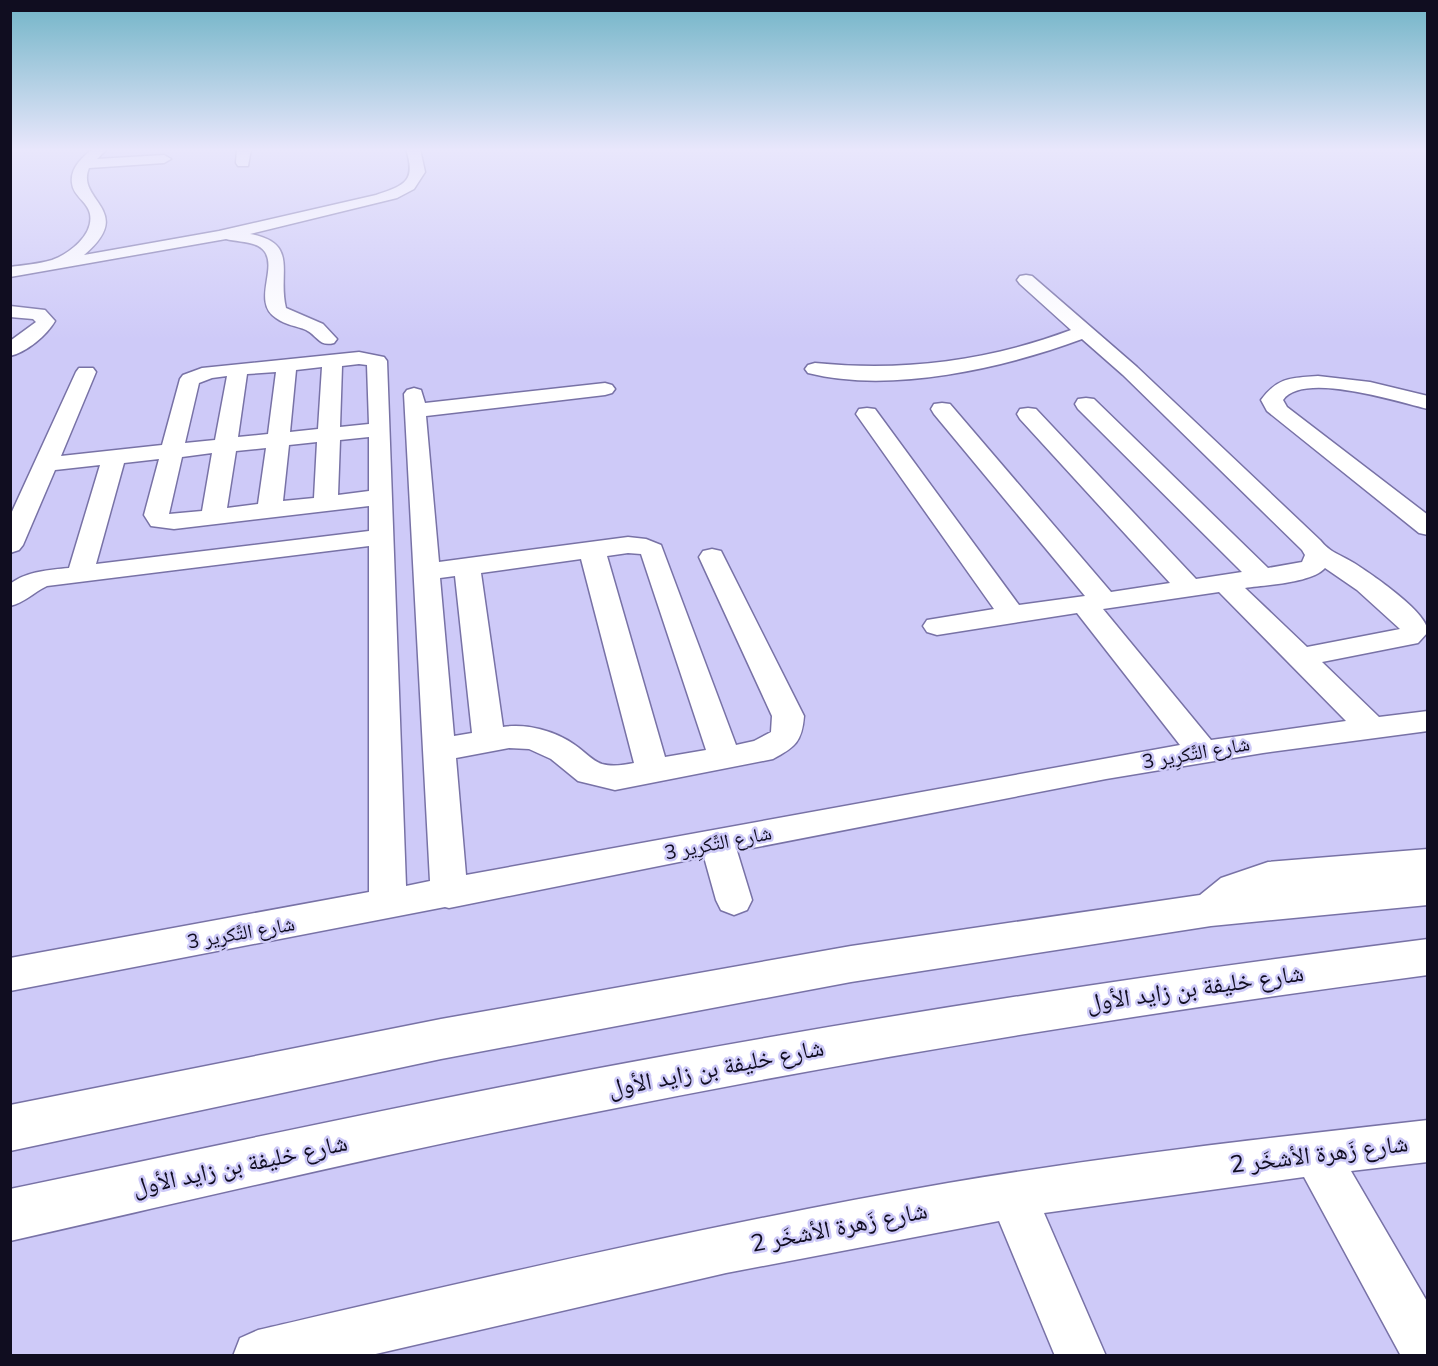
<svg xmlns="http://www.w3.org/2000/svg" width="1438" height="1366" font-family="'Nunito Sans','Noto Naskh Arabic',sans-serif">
  <rect width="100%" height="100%" fill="#cecaf8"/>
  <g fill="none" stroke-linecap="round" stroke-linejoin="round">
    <g stroke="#7872a6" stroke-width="3">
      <g id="minor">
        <path d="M92,149H107L97,159L164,155L171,159L164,163L89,168C75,201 137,210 84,255L219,231L376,195C406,185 416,181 406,149H420L425,172L414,189L397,198L250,234C300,243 277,273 286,308L323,324L337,339L334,343C319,347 318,336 306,330C297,326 285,325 276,318C252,302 277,270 265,252C258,241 237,242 226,239L10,277V267C24,265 39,264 52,260C69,254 94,235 90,214C88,202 73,196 72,183C70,168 82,158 92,149Z"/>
        <polygon points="237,149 251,149 248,166 238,166 236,163"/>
        <path d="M1026,275L1032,276L1137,367L1320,540C1329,552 1341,555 1354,563C1371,574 1428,612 1428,632L1418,643L1322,662L1379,717L1428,711V731L1263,753L1106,779L737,851L752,900L747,910L734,915L721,910L716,900L704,857L449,908L445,907L10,991V958L369,892V546L47,586C34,592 24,603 10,606V584C27,571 49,570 69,568L100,465L55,470L23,545L19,550L10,553V516L76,372L79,368H93L96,372L61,456L162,445L180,379L183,375L202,368L359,352L384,357L387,361L406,886L430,881L404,394L407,390L414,388L421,390L425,403L605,383L612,385L615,389L612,393L605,395L426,416L439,562L628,537L646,539L661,545L736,745L754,741L771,732L772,716L699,557L703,551L712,549L721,551L804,716C802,742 795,747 773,759L615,790L578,781L551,759L529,749L509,748L456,758L466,875L1180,745L1077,613L937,635L927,632L923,626L927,620L994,609L856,414L859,409L867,408L875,409L1019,605L1085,596L934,414L931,409L934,404L942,403L950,404L1111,592L1170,583L1020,419L1017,414L1020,409L1028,408L1036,409L1196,579L1242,572L1078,409L1075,404L1078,399L1086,398L1094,399L1268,568L1302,562L1305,555L1302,550L1123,375L1082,339C1004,368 891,394 808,373L805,369L808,365L815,363C904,372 988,361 1071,330L1020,284L1017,280L1020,276ZM359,364L367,365L369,424L340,427L342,366ZM322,367L318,429L290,432L296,370ZM276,372L268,434L238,437L247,374ZM227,376L215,440L185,443L199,383L212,378ZM369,437V491L338,495L340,440ZM317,442L314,498L283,501L289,445ZM266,448L258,504L227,508L236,451ZM212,453L202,511L169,514L182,457ZM159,459L144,515L151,526L174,529L369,506V531L96,564L124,463ZM628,553L641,554L706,750L665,757L607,556ZM581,559L634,763C623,765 613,767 602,764C592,761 583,750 575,745C556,731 526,723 503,727L481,573ZM1325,568L1357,590L1400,629L1307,647L1245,588C1265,585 1312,583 1325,568ZM455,576L472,733L454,736L440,578ZM1219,592L1346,721L1211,740L1103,609Z"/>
        <path d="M10,306L45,310L55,321C47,335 27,352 10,356V341L36,322L33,319L10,317Z"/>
        <path d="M1318,376L1370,382L1428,396V409C1398,402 1303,371 1283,400L1287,407L1428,515V535L1419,533L1267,411L1261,400C1278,377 1291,378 1318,376Z"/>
        <path d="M1428,1120V1162L1351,1171L1428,1303V1356H1401L1304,1177L1044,1213L1106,1356H1055L999,1221L726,1273L367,1356H233L240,1338L258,1330C487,1277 716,1223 948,1183C1106,1156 1267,1138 1428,1120Z"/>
      </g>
    </g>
    <g stroke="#7872a6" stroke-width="3">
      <g id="major">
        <polygon points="1428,849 1428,905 1211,926 851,982 441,1059 10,1151 10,1105 441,1019 851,946 1200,895 1221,878 1268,862"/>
        <path d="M1428,939V975C1147,1012 868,1057 591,1113C397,1151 204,1197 10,1241V1189C230,1143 449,1095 670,1055C921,1009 1174,971 1428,939Z"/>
      </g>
    </g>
    <use href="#minor" fill="#fff" fill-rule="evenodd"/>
    <use href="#major" fill="#fff" fill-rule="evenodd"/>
  </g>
  <linearGradient id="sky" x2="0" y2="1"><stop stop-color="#71b4c7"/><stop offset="0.44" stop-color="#e9e7fc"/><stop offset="1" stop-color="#e9e7fc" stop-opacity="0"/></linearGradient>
  <rect width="1438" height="340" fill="url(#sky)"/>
  <g text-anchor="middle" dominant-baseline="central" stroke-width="5" stroke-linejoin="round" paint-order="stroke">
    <g font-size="20" fill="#100d20" stroke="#cecaf8">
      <text transform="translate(1196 753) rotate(-10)">شارع التَّكرِير 3</text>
      <text transform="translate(718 843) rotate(-11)">شارع التَّكرِير 3</text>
      <text transform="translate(241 933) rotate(-10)">شارع التَّكرِير 3</text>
    </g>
    <g font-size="24" fill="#100d20" stroke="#cecaf8">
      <text transform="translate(1195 988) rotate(-8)">شارع خليفة بن زايد الأول</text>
      <text transform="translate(716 1068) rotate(-11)">شارع خليفة بن زايد الأول</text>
      <text transform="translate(1319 1154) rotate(-7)">شارع زَهرة الأشخَر 2</text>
      <text transform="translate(240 1165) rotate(-12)">شارع خليفة بن زايد الأول</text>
      <text transform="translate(839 1227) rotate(-11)">شارع زَهرة الأشخَر 2</text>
    </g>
  </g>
  <rect width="1438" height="1366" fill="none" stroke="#100d20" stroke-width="24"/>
</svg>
